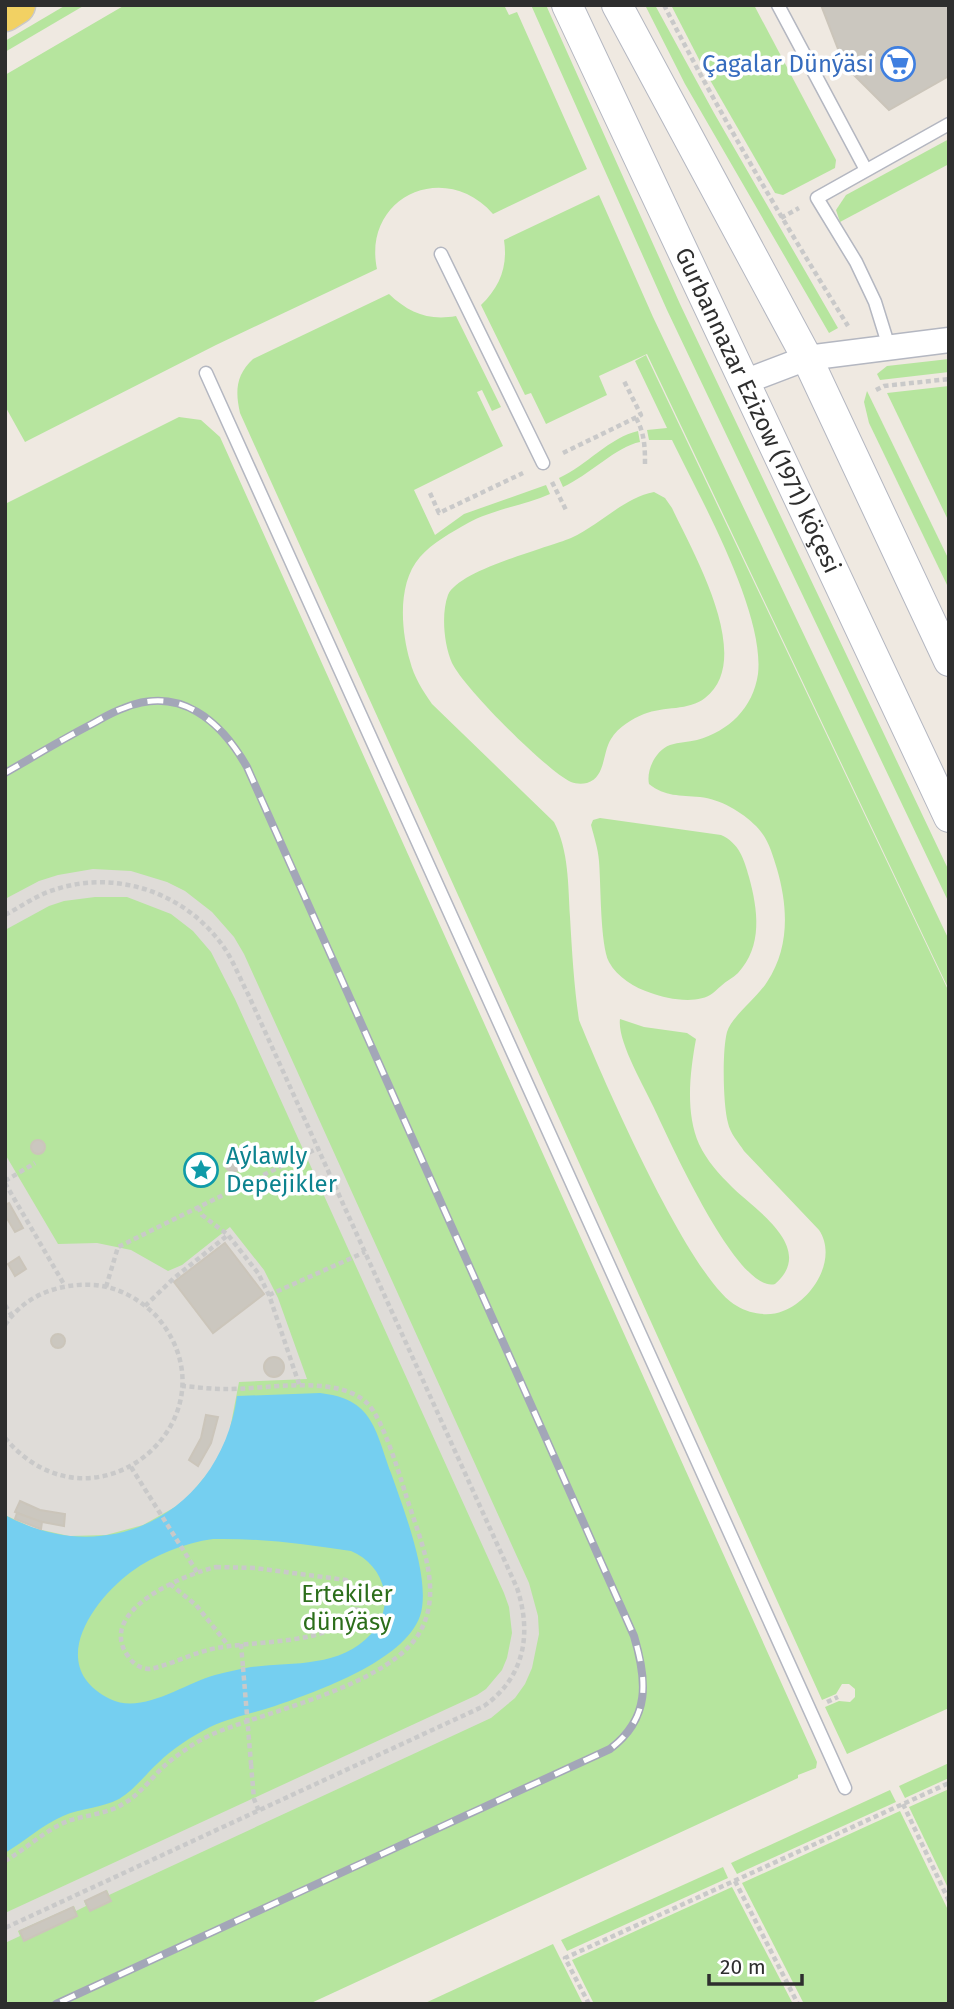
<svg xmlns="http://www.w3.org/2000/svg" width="954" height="2009" font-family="'Fira Sans',sans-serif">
  <rect width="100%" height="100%" fill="#efe9e1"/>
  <g fill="#b6e59e">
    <polygon points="66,5 85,5 5,52 5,41"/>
    <path d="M125,5H504L509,15L517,12L587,169L493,214C445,159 362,197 377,269L216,345L25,442L5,406V75Z"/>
    <polygon points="531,5 546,5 680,304 949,871 949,903 667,310"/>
    <polygon points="645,5 655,5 714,113 838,328 829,333 685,84"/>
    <polygon points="671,5 754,5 836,160 835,168 783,195 775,193 706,73"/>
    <polygon points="949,139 949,164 840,222 836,210 846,195"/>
    <path d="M599,195L653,317L949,940V990L647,354L599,376L607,395L546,424L531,393L525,395L481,305C500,287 508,266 504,240Z"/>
    <path d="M389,294C409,313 429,321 456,316L501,407L492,411L482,390L477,392L503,446L414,490L435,535L464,514L546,485L550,494C525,505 491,510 468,523C452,532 432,543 420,557C397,583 401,630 410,661C414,677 423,691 432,704L554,822C569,851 568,885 570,917C572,952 574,986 579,1020C601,1075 691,1282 737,1306C750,1314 769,1317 783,1311C813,1300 838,1258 819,1230L744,1151C738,1142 730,1133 728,1123C723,1105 722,1051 727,1032C732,1016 757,998 767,982C790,947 788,907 777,869C772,853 768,838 756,826C742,812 720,799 700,797C680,795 665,797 649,784C646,770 656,750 670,745C679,742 688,742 697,740C729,731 753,708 758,674C765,612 700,498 672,440H649L647,430L667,428L635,361L646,355L949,992V1708L847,1754L825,1707L839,1701L850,1702L855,1697V1689L849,1684H842L836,1694L822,1700L240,413C235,391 236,375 253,359Z"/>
    <polygon points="949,359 949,372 880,380 877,374 887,366"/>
    <polygon points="949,386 949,522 887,393"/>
    <polygon points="867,391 949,560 949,589 869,423 864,402"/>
    <polygon points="179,417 201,420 220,437 817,1762 816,1768 798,1775 798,1778 309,2004 5,2004 5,504"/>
    <path d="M638,431L640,442C617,446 588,476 563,487L559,478C586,466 610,437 638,431Z"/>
    <path d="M654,492L665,498L672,508C692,551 756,659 705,698C689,711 664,706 644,714C632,719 618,727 611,739C602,753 606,777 587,783C582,784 576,784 571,782C547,771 464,688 452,663C444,645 441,614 448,595C459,570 544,549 571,538C600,525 623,498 654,492Z"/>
    <path d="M600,818L721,835C739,843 744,859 749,877C758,910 763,946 738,973C733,978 726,981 721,986C718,988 716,991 713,993C698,1005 667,999 651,993C635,988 617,977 609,962C600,944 601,884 599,861C598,848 594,837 591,825L593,820Z"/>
    <path d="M620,1019L644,1027L687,1033L696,1039C690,1072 685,1112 699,1144C707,1161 719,1174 732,1187C754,1209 817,1248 775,1284C738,1295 668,1137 654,1108C644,1086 617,1041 620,1019Z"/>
    <polygon points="949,1763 949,1778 905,1798 899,1786"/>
    <polygon points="949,1789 949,1890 909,1807"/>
    <polygon points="890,1790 896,1802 737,1874 731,1863"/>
    <polygon points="900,1811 949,1912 949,2004 804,2004 742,1883"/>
    <polygon points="723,1867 728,1878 567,1951 561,1940"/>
    <polygon points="732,1887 793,2004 594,2004 572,1960"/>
    <polygon points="553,1944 583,2004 423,2004"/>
  </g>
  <g fill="#dfdcd8">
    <polygon points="93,869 131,871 167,882 185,891 212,912 234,937 244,954 529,1583 538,1616 539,1634 532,1668 525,1684 515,1698 491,1718 109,1895 107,1890 84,1901 86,1906 76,1911 74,1906 18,1931 20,1936 5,1943 5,1913 477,1695 486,1689 502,1670 507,1658 512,1633 509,1607 504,1593 235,999 211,952 193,931 171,914 127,897 95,897 64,901 49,906 5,930 5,899 39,881 58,875"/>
    <polygon points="5,1154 58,1244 97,1243 131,1250 168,1271 182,1265 230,1227 264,1270 278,1298 307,1379 239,1382 229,1434 213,1467 189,1496 175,1507 143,1525 106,1535 69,1536 33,1528 5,1515"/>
  </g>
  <path fill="#75cff0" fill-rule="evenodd" d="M320,1393C373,1399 375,1429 391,1473C403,1508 432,1580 420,1616C404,1661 318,1691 275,1706C254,1713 231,1717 210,1727C191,1737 173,1748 158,1763C145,1775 134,1790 119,1799C102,1808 81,1808 63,1816C42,1825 25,1841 5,1853V1515C109,1572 221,1511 237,1396ZM213,1539C260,1538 305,1544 351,1551C368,1558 380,1572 384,1590C387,1607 382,1621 371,1634C340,1668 292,1662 251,1667C239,1669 227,1672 215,1675C183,1684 142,1715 110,1699C46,1667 91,1602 131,1572C154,1555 184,1543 213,1539Z"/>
  <g fill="#cbc7bf" stroke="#cbc5ba" stroke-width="2">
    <polygon points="821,5 949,5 949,76 889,110 854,75 840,54"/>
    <circle cx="38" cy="1147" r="7"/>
    <circle cx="233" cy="1164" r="8"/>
    <polygon points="9,1203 23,1228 15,1232 5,1215 5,1205"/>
    <polygon points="225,1243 264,1294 213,1333 174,1282"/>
    <polygon points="19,1257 26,1269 15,1276 8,1264"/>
    <circle cx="58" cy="1341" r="7"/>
    <circle cx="274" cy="1367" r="10"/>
    <polygon points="206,1415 218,1417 211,1443 198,1466 189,1460 201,1438"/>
    <polygon points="20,1501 40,1510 65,1514 64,1526 37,1521 15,1512"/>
    <polygon points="17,1513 42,1522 41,1529 15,1519"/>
    <polygon points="106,1891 111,1901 90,1911 85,1901"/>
    <polygon points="73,1907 77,1916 24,1941 20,1931"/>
  </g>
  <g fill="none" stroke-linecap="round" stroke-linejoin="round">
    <g stroke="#b4b7c1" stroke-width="15">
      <g id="service">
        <polyline points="778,5 866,170"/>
        <polyline points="441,254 543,463"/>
        <polyline points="889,347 875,302 856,262 817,198 949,124"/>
        <polyline points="206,373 845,1788"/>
      </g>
    </g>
    <g stroke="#b4b7c1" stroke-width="27">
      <polyline id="minor" points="744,382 807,358 949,340"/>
    </g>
    <g stroke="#b4b7c1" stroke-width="32">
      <g id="tertiary">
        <path id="s1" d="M567,5L949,817"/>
        <polyline points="617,5 807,358 949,661"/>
      </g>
    </g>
    <g stroke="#c9c9c9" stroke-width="41">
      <polyline id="primary" points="5,12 16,5"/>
    </g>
    <g stroke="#c9c9c9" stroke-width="4.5" stroke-dasharray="5 3.5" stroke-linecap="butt">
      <path d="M664,5C720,115 783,221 848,326"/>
      <polyline points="781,218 799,208"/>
      <polyline points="876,390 884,386 949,379"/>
      <path d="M636,418C645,434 645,448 645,467"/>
      <polyline points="563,453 641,415 623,379"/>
      <polyline points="552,482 567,512"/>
      <polyline points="430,493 439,513 523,473"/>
      <path d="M5,915C18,908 30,900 43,894C106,867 179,888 220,942C232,957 239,977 248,994L517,1588C532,1633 525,1677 484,1706L5,1928"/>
      <polyline points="5,1181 35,1163"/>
      <polyline points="5,1183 65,1286"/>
      <polyline points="198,1207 202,1215 228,1235 258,1273 269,1295 300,1387"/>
      <polyline points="106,1287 118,1247 318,1148"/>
      <polyline points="269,1295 365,1252"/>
      <polyline points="5,1305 12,1316"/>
      <polyline points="145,1306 174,1278 228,1235"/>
      <path d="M5,1325C25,1295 59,1283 93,1285C117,1286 142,1300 158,1318C241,1418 94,1544 5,1438"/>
      <polyline points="131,1467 197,1572"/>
      <path d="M216,1567L255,1568L346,1580L356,1594L357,1608C336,1648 247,1639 208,1650C188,1655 170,1665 150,1669C141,1669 133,1664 128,1656C95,1611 185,1574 216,1567Z"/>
      <polyline points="170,1584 196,1605 228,1645"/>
      <polyline points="241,1644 243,1667"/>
      <polyline points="827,1702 838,1697"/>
      <polyline points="251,1764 254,1799 259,1811"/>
      <polyline points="903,1804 949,1901"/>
      <path d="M5,1861C26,1849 45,1830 68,1821C86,1815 107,1814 123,1804C139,1795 150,1780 162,1768C179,1753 199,1739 220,1731C273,1710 394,1683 421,1630C444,1586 418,1536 405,1492C398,1470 383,1420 368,1404C337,1373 265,1390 224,1389C210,1389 196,1387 182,1386"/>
      <polyline points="735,1881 798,2004"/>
      <polyline points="589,2004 565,1958 949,1783"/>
    </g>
    <use href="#service" stroke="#fff" stroke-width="12"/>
    <use href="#minor" stroke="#fff" stroke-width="24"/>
    <use href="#tertiary" stroke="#fff" stroke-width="30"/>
    <use href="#primary" stroke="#f2d163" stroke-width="38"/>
    <g stroke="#a3a6b8" stroke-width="8">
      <path id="rail" d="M5,773C33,757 61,740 90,725C101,719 112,712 124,708C180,685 221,721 247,767L634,1636C647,1680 651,1718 610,1749L56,2004"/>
    </g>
    <use href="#rail" stroke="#fff" stroke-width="5" stroke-dasharray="16" stroke-linecap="butt"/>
    <polyline stroke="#c9c9c9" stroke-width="4.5" stroke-dasharray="5 3.5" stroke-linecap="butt" points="243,1667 251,1764"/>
  </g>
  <defs>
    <g id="supermarket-ring" transform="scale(1.75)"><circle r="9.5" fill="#fff" stroke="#3f7fe0" stroke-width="1.5"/><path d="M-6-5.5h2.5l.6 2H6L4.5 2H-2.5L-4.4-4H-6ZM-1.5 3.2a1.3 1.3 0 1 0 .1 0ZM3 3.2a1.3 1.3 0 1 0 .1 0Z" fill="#3f7fe0"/></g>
    <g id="sight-ring" transform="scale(1.75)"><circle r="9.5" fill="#fff" stroke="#0f9aa8" stroke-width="1.5"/><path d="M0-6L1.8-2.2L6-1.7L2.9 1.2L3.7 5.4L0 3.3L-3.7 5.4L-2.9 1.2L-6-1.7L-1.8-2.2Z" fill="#0f9aa8"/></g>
  </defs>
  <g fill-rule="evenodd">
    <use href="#supermarket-ring" x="898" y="64"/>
    <use href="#sight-ring" x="201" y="1170"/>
  </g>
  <g text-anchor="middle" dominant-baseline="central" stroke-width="7" stroke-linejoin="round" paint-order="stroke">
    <g font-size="24" fill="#366cbe" stroke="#fff" text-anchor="end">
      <text x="874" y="64">Çagalar Dünýäsi</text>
    </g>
    <g font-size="24" fill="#2e2e2e" stroke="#fff">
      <text stroke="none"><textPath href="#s1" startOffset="448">Gurbannazar Ezizow (1971) köçesi</textPath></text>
    </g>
    <g font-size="24" fill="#0d838f" stroke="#fff" text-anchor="start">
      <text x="226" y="1156">Aýlawly<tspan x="226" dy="28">Depejikler</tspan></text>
    </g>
    <g font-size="24" fill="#2c6e1b" stroke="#fff">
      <text x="347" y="1594">Ertekiler<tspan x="347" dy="28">dünýäsy</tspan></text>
    </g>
  </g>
  <rect width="954" height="2009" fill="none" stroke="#2e2e2e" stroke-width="14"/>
  <path d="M709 1974v10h93v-10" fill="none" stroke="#2e2e2e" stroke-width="3.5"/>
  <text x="720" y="1974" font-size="21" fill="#2e2e2e" stroke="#ffffff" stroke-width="5" paint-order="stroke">20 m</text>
</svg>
